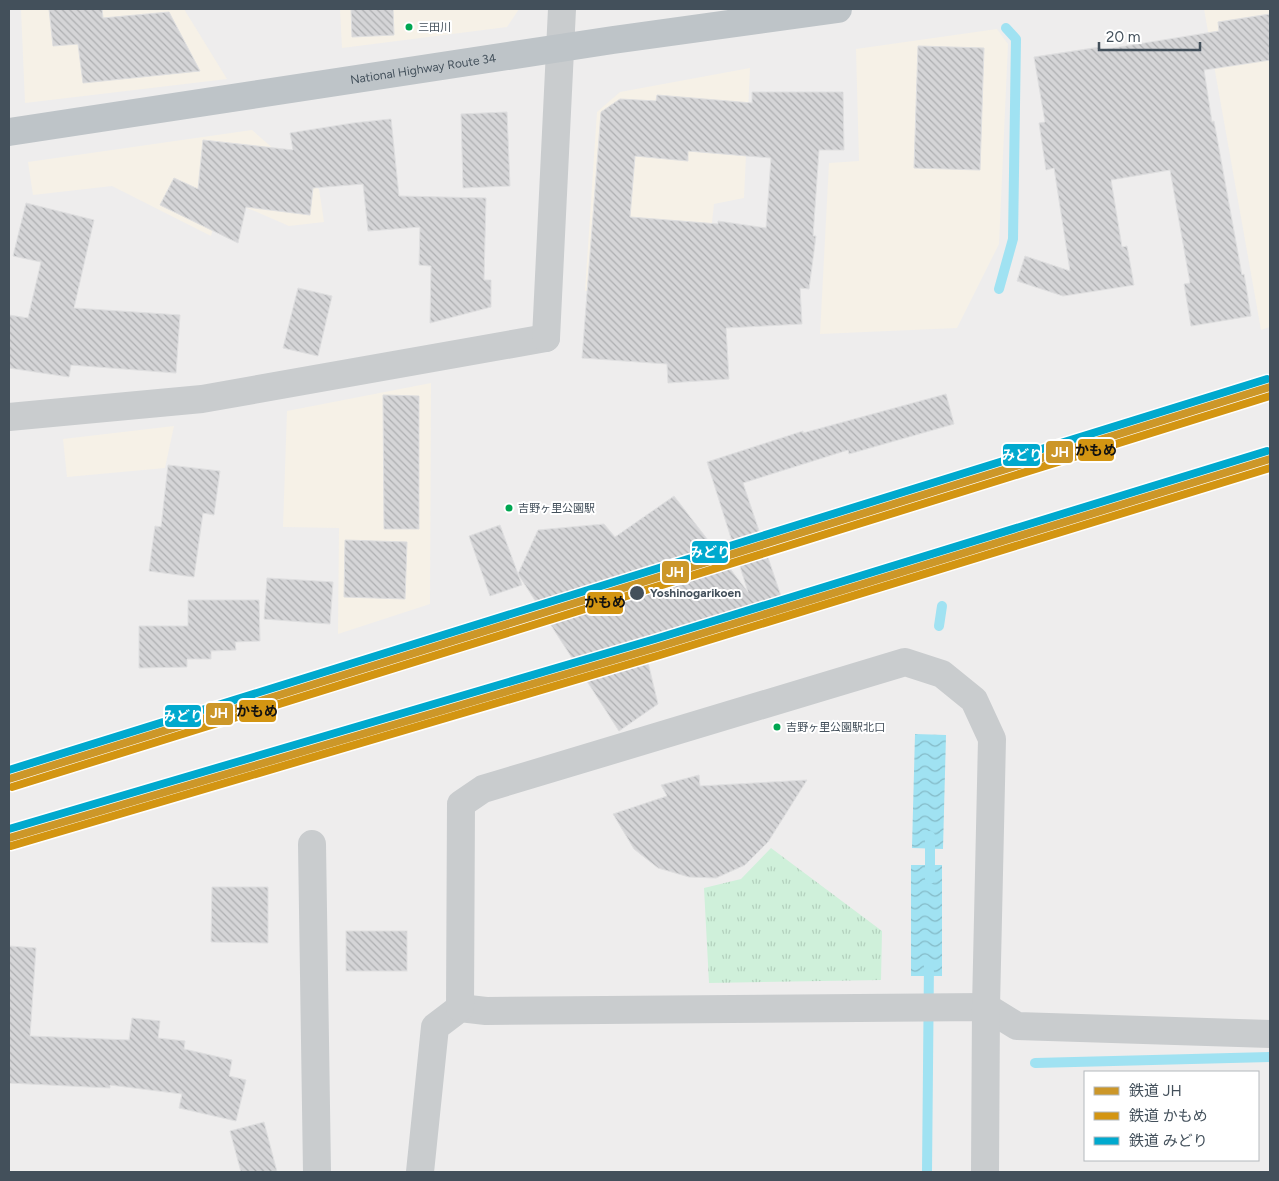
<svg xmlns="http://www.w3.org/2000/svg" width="1279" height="1181" font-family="Figtree,'Noto Sans JP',sans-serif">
  <defs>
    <pattern id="grass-tufts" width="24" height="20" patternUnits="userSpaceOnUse" patternTransform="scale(1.25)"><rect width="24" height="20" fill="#cff0da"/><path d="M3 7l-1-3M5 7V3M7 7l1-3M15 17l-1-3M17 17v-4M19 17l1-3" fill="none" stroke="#b3d0bd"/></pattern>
    <pattern id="water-waves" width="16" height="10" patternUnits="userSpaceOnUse" patternTransform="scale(1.25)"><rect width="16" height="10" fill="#a0e2f2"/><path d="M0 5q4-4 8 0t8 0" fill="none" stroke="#84bac7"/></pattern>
    <pattern id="building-back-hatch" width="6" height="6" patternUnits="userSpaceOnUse" patternTransform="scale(1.25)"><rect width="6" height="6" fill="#d5d5d7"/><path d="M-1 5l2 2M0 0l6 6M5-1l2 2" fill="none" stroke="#aeafb1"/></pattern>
  </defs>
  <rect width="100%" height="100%" fill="#eeeded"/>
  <g fill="#f6f1e7">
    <polygon points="21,9 184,9 227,79 25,103"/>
    <polygon points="340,9 519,9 507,27 342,48"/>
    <polygon points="1204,9 1270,9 1270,327 1261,330"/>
    <polygon points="997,29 1008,44 999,244 957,328 820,334 829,163 859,161 856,49"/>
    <polygon points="750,68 744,198 714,204 704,295 585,291 597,112 620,92"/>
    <polygon points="252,130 319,189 324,222 289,226 222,197 211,236 112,186 33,195 28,162"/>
    <polygon points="431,383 430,604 338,634 339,528 283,527 287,411"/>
    <polygon points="174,426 165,468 67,477 63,439"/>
  </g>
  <polygon fill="url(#grass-tufts)" points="771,848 882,931 881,980 709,983 704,888 741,879"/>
  <g fill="url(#water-waves)">
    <polygon points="915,734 946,735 943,849 912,848"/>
    <rect x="911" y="865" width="31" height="111"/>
  </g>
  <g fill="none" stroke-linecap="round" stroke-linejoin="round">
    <g stroke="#a0e2f2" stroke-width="10">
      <polyline points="999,289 1013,239 1016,39 1006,28"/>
      <polyline points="939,626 942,606"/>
      <polyline points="930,879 930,836"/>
      <polyline points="1035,1063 1270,1057"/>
      <polyline points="927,1172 929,963"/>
    </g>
  </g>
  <g fill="url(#building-back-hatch)" stroke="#dfdfe0" fill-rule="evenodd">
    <polygon points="49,9 102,9 103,18 169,12 200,71 83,83 78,44 53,46"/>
    <polygon points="351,9 393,9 394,35 352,37"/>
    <polygon points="1270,14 1270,60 1204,70 1212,122 1214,121 1242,275 1244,274 1251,316 1191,326 1184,284 1190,283 1170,170 1111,180 1122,247 1127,246 1134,285 1063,296 1017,281 1025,256 1070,271 1054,168 1046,170 1039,123 1045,122 1034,57 1100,47 1101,50 1219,31 1218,22"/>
    <polygon points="918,46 984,48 980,170 914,168"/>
    <path d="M752,92H843L844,150H819L813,236H816L809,289L800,288L802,324L726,328L729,379L668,383L667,364L582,358L601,112L620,99L656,101L657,95L752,103ZM688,151L771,158L766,228L718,221V224L630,217L635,156L688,161Z"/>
    <polygon points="507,112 510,186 463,188 461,114"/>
    <polygon points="391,119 399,196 486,198 484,280 491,280 491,307 430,323 431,266 419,265 420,227 368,231 363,184 313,188 310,215 246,207 238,243 160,205 174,178 198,189 203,140 293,150 290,133 353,123"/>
    <polygon points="26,203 94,220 74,308 180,315 176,373 71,365 69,377 9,368 9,315 28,318 41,262 13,256"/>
    <polygon points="298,288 332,296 318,356 283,348"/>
    <polygon points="946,394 954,424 849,454 848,450 743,483 783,602 645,650 658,704 619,731 518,574 522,585 490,596 469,536 500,525 518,574 538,530 604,524 615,537 674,496 748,592 707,462 803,431 803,433"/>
    <polygon points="383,395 419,396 419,529 384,529"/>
    <polygon points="168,465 220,471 214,515 203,513 194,577 149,571 155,526 161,527"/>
    <polygon points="345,540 407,542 405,599 344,597"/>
    <polygon points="267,578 333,582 330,624 264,619"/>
    <polygon points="188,600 259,600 260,641 235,642 236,650 211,651 211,659 187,659 187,667 139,668 139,626 188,626"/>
    <polygon points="699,775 700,786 807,780 768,842 745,865 716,878 689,877 658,868 634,849 613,814 667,796 661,785"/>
    <polygon points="212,887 268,887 268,943 211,942"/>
    <rect x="346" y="931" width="61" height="40"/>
    <polygon points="9,946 36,948 30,1036 129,1040 132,1018 160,1021 158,1038 185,1041 184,1049 232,1060 229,1076 246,1080 236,1121 179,1108 182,1094 110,1085 110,1088 9,1083"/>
    <polygon points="264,1122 277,1172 241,1172 230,1131"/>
  </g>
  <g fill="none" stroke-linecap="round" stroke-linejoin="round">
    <g stroke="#c9ccce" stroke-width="28">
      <polyline points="9,417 202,399 546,338"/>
      <polyline points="312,844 317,1172"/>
      <polyline points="420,1172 435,1027 460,1008 486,1011 986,1007 1017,1026 1270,1034"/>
    </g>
    <g stroke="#c9ccce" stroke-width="28">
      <polyline points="546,338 562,9"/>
      <polyline points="460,1008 461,804 483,789 905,662 942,674 974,700 992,739 986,1007 985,1172"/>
    </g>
    <path stroke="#bec4c8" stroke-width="28" id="s1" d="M9,132L613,40L838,9"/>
    <g stroke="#fff" stroke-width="11">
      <g id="rail-1">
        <polyline points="9,779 1270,387"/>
        <polyline points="9,838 658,647 1270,459"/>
      </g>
    </g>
    <g stroke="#fff" stroke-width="11">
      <g id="rail-2">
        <polyline points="12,787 1270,396"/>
        <polyline points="11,846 660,655 1270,468"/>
      </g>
    </g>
    <g stroke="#fff" stroke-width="11">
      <g id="rail-3">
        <polyline points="9,770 1267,379"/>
        <polyline points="9,829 655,639 1267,451"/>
      </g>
    </g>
    <use href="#rail-1" stroke="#cc9729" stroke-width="8"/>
    <use href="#rail-2" stroke="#d39512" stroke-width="8"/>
    <use href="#rail-3" stroke="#00a9ce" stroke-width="8"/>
  </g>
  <g fill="#00a651" stroke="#fff" stroke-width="2">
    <circle cx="409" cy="27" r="4.5"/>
    <circle cx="509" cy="508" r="4.5"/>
    <circle cx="777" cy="727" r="4.5"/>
  </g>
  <circle fill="#43505b" stroke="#fff" stroke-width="2" cx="637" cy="593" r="8"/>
  <g text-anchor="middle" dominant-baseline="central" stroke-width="4" stroke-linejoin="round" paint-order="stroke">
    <g font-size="11" fill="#43505b" stroke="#fff" text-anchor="start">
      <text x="418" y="27">三田川</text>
      <text x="518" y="508">吉野ヶ里公園駅</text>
      <text x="786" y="727">吉野ヶ里公園駅北口</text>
    </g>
    <g font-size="12" fill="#43505b" stroke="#fff">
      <text stroke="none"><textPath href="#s1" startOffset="419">National Highway Route 34</textPath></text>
    </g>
    <g font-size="12" font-weight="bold" fill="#43505b" stroke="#fff" text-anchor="start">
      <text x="650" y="593">Yoshinogarikoen</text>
    </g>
  </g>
  <g stroke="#fff" stroke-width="2">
    <rect x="1077" y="438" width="38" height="24" rx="5" fill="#d39512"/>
    <rect x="1045" y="440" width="29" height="24" rx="5" fill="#cc9729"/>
    <rect x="1002" y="443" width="39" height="24" rx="5" fill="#00a9ce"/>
    <rect x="691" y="540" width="38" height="24" rx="5" fill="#00a9ce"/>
    <rect x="661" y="560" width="29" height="24" rx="5" fill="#cc9729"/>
    <rect x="586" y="591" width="38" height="24" rx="5" fill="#d39512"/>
    <rect x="238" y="699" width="39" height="24" rx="5" fill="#d39512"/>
    <rect x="205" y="702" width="29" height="24" rx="5" fill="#cc9729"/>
    <rect x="164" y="704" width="38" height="24" rx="5" fill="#00a9ce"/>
  </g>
  <g font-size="14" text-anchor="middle" font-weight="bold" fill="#fff">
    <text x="1060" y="457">JH</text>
    <text x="1022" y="460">みどり</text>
    <text x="710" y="557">みどり</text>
    <text x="675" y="577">JH</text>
    <text x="219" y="718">JH</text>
    <text x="183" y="721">みどり</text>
  </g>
  <g font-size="14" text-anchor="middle" font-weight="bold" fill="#111">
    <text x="1096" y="455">かもめ</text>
    <text x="605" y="607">かもめ</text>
    <text x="257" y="716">かもめ</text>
  </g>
  <rect width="1279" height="1181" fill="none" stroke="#43505b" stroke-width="20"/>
  <rect x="1084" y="1071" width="175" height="90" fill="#ffffff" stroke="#b4b9bd"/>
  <rect x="1094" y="1087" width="25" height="8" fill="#cc9729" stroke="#b4b9bd"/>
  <text x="1129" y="1096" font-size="15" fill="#43505b">鉄道 JH</text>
  <rect x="1094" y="1112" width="25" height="8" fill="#d39512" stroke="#b4b9bd"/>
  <text x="1129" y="1121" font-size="15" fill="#43505b">鉄道 かもめ</text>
  <rect x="1094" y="1137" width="25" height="8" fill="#00a9ce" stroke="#b4b9bd"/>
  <text x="1129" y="1146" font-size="15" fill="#43505b">鉄道 みどり</text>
  <path d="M1099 42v8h101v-8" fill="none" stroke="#43505b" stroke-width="2.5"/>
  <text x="1106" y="42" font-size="15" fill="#43505b" stroke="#ffffff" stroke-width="4" paint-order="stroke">20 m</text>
</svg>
